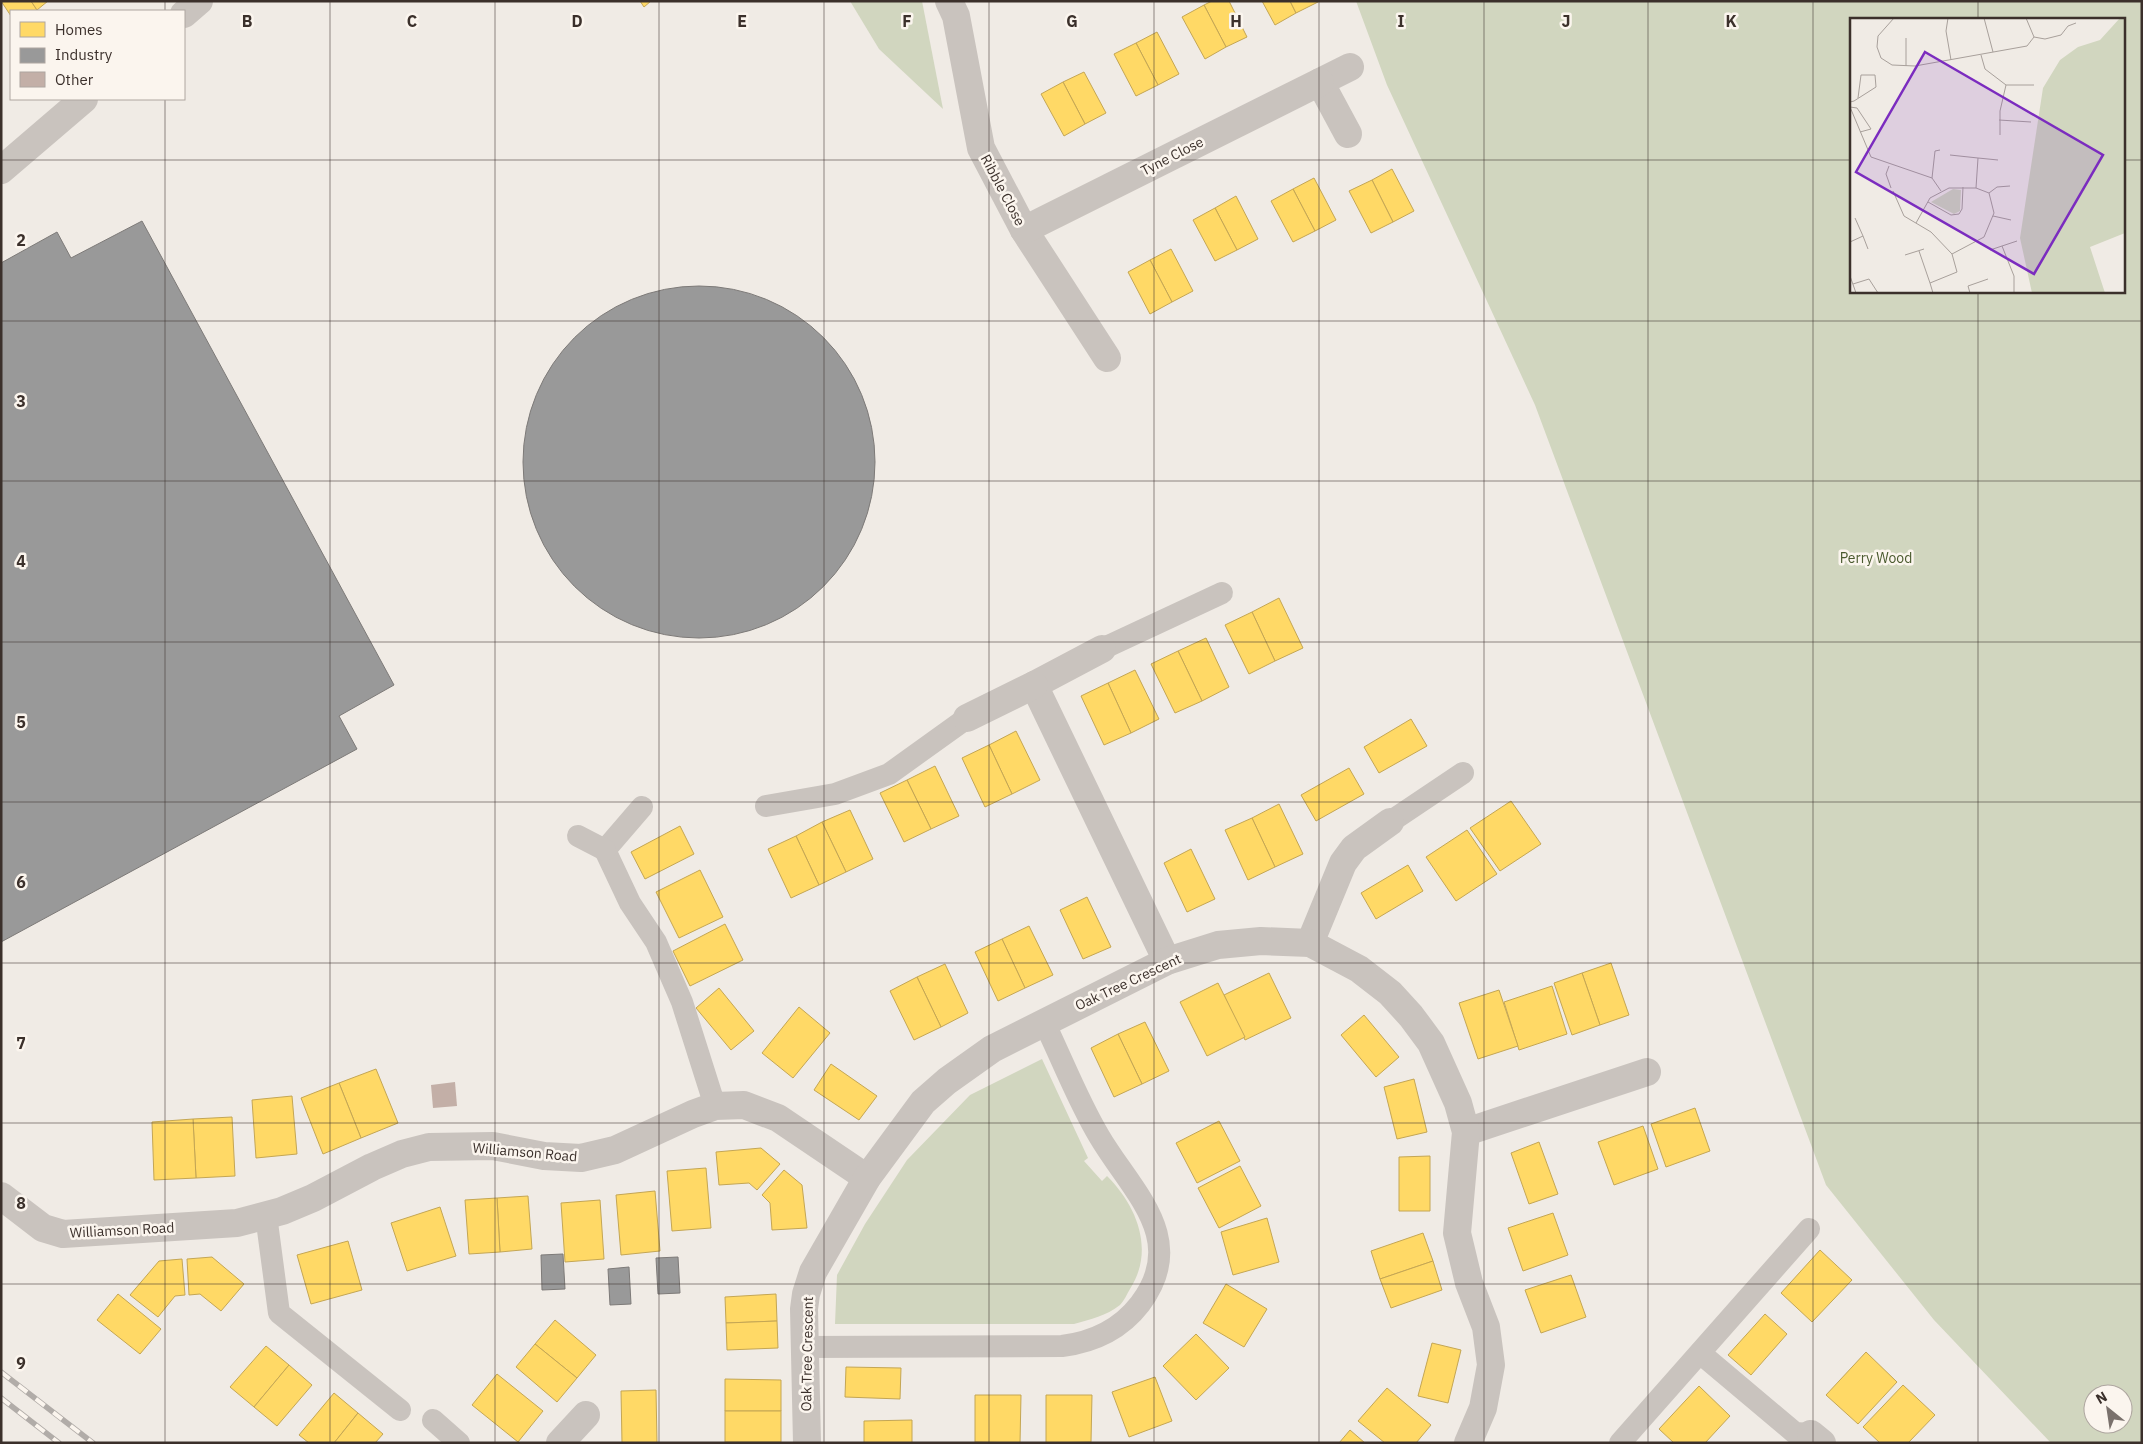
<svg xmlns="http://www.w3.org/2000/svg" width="2143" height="1444" font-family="'IBM Plex Sans',sans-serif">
  <rect width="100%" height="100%" fill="#f0ebe5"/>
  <g fill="#d1d6bf" fill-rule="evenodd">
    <polygon points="850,1 922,1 943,109 879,49"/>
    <path d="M1356,1H2142V1443H2051L1934,1320L1826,1185L1535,405L1387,85ZM1852,19H2124V291H1852ZM2093,1394H2123V1424H2093Z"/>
    <path d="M1042,1059L1088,1158L1084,1161L1102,1181L1107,1176C1137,1206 1155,1250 1130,1289C1127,1294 1124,1301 1120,1305C1106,1316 1091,1319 1074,1324H835L837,1275L865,1224L907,1160L970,1095Z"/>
  </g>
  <g fill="#ffd966" stroke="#c4a654">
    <polygon points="1,1 31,1 37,10 35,11 11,11 11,16"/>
    <polygon points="31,1 48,1 37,10"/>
    <polygon points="640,1 651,1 644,7"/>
    <polygon points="1212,1 1229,1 1247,37 1226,47 1204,5"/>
    <polygon points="1262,1 1290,1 1296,13 1275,25"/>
    <polygon points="1290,1 1317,1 1318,2 1296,13"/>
    <polygon points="1204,5 1226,47 1205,59 1182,17"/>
    <polygon points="1157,32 1179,74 1158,85 1136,43"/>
    <polygon points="1136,43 1158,85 1136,96 1114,54"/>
    <polygon points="1084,72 1106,113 1085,124 1063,82"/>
    <polygon points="1063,82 1085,124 1064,136 1041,94"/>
    <polygon points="1392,169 1414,211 1393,222 1372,180"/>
    <polygon points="1314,178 1336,220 1315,231 1293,189"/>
    <polygon points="1372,180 1393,222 1371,233 1349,191"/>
    <polygon points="1293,189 1315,231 1293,242 1271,201"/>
    <polygon points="1236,196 1258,239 1237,250 1215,208"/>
    <polygon points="1215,208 1237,250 1215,261 1193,220"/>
    <polygon points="1171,249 1193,291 1172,302 1150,260"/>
    <polygon points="1150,260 1172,302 1150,314 1128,272"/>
    <polygon points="1279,598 1303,648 1275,661 1252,612"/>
    <polygon points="1252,612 1275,661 1249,674 1225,625"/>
    <polygon points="1206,638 1229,687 1202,701 1178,651"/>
    <polygon points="1178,651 1202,701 1175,713 1151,664"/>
    <polygon points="1135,670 1159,719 1131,733 1108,683"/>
    <polygon points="1108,683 1131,733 1104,745 1081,696"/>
    <polygon points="1411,719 1427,746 1379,773 1364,747"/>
    <polygon points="1016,731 1040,780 1012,794 989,745"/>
    <polygon points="989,745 1012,794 985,807 962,758"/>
    <polygon points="935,766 959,816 931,829 907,780"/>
    <polygon points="1349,768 1364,794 1316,821 1301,795"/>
    <polygon points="907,780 931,829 904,842 880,793"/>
    <polygon points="1511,801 1541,844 1500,871 1470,828"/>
    <polygon points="1279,804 1303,854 1275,867 1252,818"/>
    <polygon points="850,810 873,859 846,872 822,822"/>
    <polygon points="1252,818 1275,867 1248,880 1225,830"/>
    <polygon points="822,822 846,872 819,885 796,836"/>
    <polygon points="680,826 694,854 645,879 631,852"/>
    <polygon points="1467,830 1497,874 1456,901 1426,857"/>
    <polygon points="796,836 819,885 791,898 768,849"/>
    <polygon points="1191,849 1215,899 1187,912 1164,863"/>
    <polygon points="1408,865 1423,891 1376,919 1361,893"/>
    <polygon points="700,870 723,917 679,938 656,892"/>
    <polygon points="1087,897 1111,947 1083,959 1060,910"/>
    <polygon points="725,924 743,960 690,986 673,951"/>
    <polygon points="1029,926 1053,975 1025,988 1002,939"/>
    <polygon points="1002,939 1025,988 998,1001 975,952"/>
    <polygon points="1611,963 1629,1015 1600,1025 1582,973"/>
    <polygon points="945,964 968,1013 941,1027 917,977"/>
    <polygon points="1269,973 1291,1018 1245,1040 1224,995"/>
    <polygon points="1582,973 1600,1025 1572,1035 1554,983"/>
    <polygon points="917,977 941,1027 914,1040 890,991"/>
    <polygon points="1218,983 1245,1037 1207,1056 1180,1002"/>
    <polygon points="1552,986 1567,1034 1519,1050 1504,1002"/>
    <polygon points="719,988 754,1031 731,1050 696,1008"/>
    <polygon points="1499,990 1518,1046 1478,1059 1459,1003"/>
    <polygon points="799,1007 830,1033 793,1078 762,1053"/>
    <polygon points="1364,1015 1399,1057 1376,1077 1341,1035"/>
    <polygon points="1145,1022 1169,1071 1142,1084 1118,1034"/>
    <polygon points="1118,1034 1142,1084 1114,1097 1091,1048"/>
    <polygon points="831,1064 877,1096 859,1120 814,1090"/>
    <polygon points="376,1069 398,1123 361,1138 339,1083"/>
    <polygon points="1414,1079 1427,1132 1397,1139 1384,1087"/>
    <polygon points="339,1083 361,1138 323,1154 301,1098"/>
    <polygon points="292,1096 297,1154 256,1158 252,1100"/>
    <polygon points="1695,1108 1710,1151 1666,1167 1651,1124"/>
    <polygon points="232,1117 235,1176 196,1178 193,1119"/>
    <polygon points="193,1119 196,1178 154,1180 152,1122"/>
    <polygon points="1219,1121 1240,1161 1197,1183 1176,1143"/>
    <polygon points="1643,1126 1658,1169 1614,1185 1598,1142"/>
    <polygon points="1539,1142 1558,1194 1529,1204 1511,1153"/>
    <polygon points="761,1148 780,1164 757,1190 749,1183 719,1185 716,1152"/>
    <polygon points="1430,1156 1430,1211 1399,1211 1399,1157"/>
    <polygon points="1240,1166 1261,1206 1219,1228 1198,1188"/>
    <polygon points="706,1168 711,1228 672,1231 667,1171"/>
    <polygon points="784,1170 802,1185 807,1228 772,1230 770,1203 762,1195"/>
    <polygon points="655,1191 660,1251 621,1255 616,1195"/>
    <polygon points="528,1196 532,1249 500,1252 497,1198"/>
    <polygon points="497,1198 500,1252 469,1254 465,1200"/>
    <polygon points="600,1200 604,1259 565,1262 561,1203"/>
    <polygon points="440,1207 456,1256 407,1271 391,1223"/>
    <polygon points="1553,1213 1568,1255 1523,1271 1508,1228"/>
    <polygon points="1267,1218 1279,1262 1233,1275 1221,1232"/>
    <polygon points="1423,1233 1433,1261 1380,1279 1371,1251"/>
    <polygon points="348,1241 362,1290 311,1304 297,1255"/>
    <polygon points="1820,1250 1852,1280 1812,1322 1781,1293"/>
    <polygon points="212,1257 244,1284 221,1311 200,1294 189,1295 187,1259"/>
    <polygon points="182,1259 185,1295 175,1296 158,1317 130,1295 159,1261"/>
    <polygon points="1433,1261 1442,1290 1391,1308 1380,1279"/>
    <polygon points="1571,1275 1586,1317 1541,1333 1525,1290"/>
    <polygon points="1226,1284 1267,1309 1244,1347 1203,1323"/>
    <polygon points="118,1294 161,1329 140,1354 97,1320"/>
    <polygon points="776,1294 777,1321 726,1323 725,1297"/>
    <polygon points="1765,1314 1787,1334 1751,1375 1728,1355"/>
    <polygon points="555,1320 596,1355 577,1378 535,1344"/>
    <polygon points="777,1321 778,1348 727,1350 726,1323"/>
    <polygon points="1196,1334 1229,1368 1196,1400 1163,1366"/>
    <polygon points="1432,1343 1461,1350 1448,1403 1418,1396"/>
    <polygon points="535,1344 577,1378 557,1402 516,1367"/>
    <polygon points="266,1346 289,1365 254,1407 230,1387"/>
    <polygon points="1866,1352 1897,1382 1858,1424 1826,1395"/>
    <polygon points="289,1365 312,1385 277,1426 254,1407"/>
    <polygon points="846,1367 901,1368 900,1399 845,1397"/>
    <polygon points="497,1374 543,1411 518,1442 472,1405"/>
    <polygon points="1155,1377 1172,1421 1129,1437 1112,1392"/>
    <polygon points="725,1379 781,1380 781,1411 725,1411"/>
    <polygon points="1903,1385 1935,1415 1908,1443 1880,1443 1863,1427"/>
    <polygon points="1699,1386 1730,1416 1705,1443 1674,1443 1659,1429"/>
    <polygon points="1387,1388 1431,1425 1416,1443 1385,1443 1358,1421"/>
    <polygon points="656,1390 657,1443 622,1443 621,1391"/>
    <polygon points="334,1393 358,1413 334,1443 309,1443 299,1435"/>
    <polygon points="975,1395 1021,1395 1020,1443 975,1442"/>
    <polygon points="1046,1395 1092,1395 1091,1442 1046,1443"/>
    <rect x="725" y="1411" width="56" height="31"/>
    <polygon points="358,1413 383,1434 375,1443 334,1443"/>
    <polygon points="912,1420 912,1443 864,1443 864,1421"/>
    <polygon points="1350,1430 1365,1443 1339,1443"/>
  </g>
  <g fill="#999" stroke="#7d7a78">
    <polygon points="142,221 394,685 339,716 357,749 1,942 1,263 57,232 71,258"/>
    <circle cx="699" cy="462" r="176"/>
    <polygon points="563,1254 565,1289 542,1290 541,1255"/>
    <polygon points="678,1257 680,1293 658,1294 656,1258"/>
    <polygon points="629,1267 631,1304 610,1305 608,1269"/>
  </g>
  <polygon fill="#c3afa7" points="455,1082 457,1106 433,1108 431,1085"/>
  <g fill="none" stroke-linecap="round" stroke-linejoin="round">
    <g stroke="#c9c3be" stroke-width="22">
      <polyline points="1102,649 1222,593"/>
      <polyline points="766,806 835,794 889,774 967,718"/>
      <polyline points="642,807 605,850 630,903 656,942 682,1002 715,1106"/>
      <polyline points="1390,822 1463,773"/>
      <polyline points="578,836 605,850"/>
      <polyline points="266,1215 279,1313 400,1410"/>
      <path d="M804,1347L1062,1346C1094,1342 1120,1330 1140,1304C1190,1238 1131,1191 1099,1136C1078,1101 1062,1059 1044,1022"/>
      <polyline points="1700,1353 1795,1433 1811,1434"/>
      <polyline points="433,1420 459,1443"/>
      <polyline points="1620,1443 1809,1229"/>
    </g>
    <g stroke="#c9c3be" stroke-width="28">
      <polyline points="949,1 956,16 981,148 1024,230 1107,358"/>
      <polyline points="184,14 199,1"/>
      <polyline points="1348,134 1320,82 1350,67"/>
      <polyline points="1,170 84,99"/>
      <polyline points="1024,230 1320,82"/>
      <polyline points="1102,649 1034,685 1167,961"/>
      <polyline points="967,718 1034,685"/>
      <polyline points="1310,943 1343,863 1354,848 1390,822"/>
      <polyline points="1466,1132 1647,1072"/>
      <polyline points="1,1196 43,1228 63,1234 237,1223 282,1211 313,1198 372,1167 402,1154 429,1147 493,1146 544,1156 581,1158 615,1150 693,1114 715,1106 744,1105 778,1118 867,1178"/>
      <polyline points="1811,1434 1822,1443"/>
      <polyline points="560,1443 586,1415"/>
      <polyline points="807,1443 804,1309 806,1294 813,1272 867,1178 923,1102 947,1081 992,1049 1167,961 1218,945 1261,941 1310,943 1359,969 1390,993 1411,1016 1431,1043 1458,1103 1466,1132 1457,1233 1469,1283 1486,1327 1491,1365 1483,1408 1468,1443"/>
    </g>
    <g stroke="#b1aca8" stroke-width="5.5">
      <g id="rail">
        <polyline points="1,1372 93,1443"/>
        <polyline points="1,1398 59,1443"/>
      </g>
    </g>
    <use href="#rail" stroke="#fbf5ee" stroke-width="4" stroke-dasharray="11" stroke-linecap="butt"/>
  </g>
  <path fill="none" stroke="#3b302b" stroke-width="1" stroke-opacity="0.55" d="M165,1V11M330,1V1443M495,1V1443M659,1V1443M824,1V1443M989,1V1443M1154,1V1443M1319,1V1443M1484,1V1443M1648,1V1443M1813,1V1443M1978,1V19M165,99V1443M1,160H1852M2124,160H2142M1978,291V1443M1,321H2142M1,481H2142M1,642H2142M1,802H2142M1,963H2142M1,1123H2142M1,1284H2142"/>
  <g text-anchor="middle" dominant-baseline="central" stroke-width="5" stroke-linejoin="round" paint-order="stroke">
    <g font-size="14" fill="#3b302b" stroke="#fbf5ee">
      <text transform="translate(1172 156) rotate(-27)">Tyne Close</text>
      <text transform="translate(1003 190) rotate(62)">Ribble Close</text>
      <text transform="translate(1128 982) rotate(-25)">Oak Tree Crescent</text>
      <text transform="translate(525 1152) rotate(5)">Williamson Road</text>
      <text transform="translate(122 1230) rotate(-3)">Williamson Road</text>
      <text transform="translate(807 1354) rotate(-89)">Oak Tree Crescent</text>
    </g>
    <g font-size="14" fill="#4a5a2e" stroke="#fbf5ee">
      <text x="1876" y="558">Perry Wood</text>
    </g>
  </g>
  <g transform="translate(1850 18)">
    <rect width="275" height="275" fill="#f0ebe5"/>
    <path d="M270,0H275V215L240,229L255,275H182L170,220L193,70L210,42L228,29L250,22ZM103,171L111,172L110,193L104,196L81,184Z" fill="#d1d6bf"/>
    <path fill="none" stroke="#a8a09b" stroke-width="1" d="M44,0L28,18L27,29L31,40L42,47L65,48L177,28L184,19L176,0M98,0L96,13L101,42M134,0L143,34M184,19L195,21L211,17L218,8L226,5M56,20V48M131,37L135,51L156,67L150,93V117M156,67H184M0,84L4,83L26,69L25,57H11L8,80M0,89L21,139L82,160L91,173M0,89L7,90L21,111L10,114M149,102L181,104M100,137L128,140M39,148L36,156L41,170M82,160L85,133L90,132M126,170L128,140L148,142M43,173L54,198L81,214L102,236M139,175L147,169L160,168M78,184L101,197L109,196L112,191L113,169M143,198L161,202M5,200L13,218M66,205L80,180L99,170H126L139,175L144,195L134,219L102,236M0,224L13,218L18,231M152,228L164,258V275M140,232L167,223M69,233L80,265M55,237L74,231M0,258L6,275M3,266L19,261L28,275M83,275L80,265L107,254L102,236M120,275L118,268L138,261"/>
    <path fill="#7b2cbf" fill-opacity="0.15" stroke="#7b2cbf" stroke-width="2.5" d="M75,34L253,137L184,256L6,154Z"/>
    <rect width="275" height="275" fill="none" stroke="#3b302b" stroke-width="2.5"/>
  </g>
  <g font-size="16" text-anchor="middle" font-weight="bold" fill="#3b302b" stroke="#fbf5ee" stroke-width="5" stroke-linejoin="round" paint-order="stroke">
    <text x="247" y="27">B</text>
    <text x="412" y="27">C</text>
    <text x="577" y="27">D</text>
    <text x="742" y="27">E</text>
    <text x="907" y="27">F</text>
    <text x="1072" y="27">G</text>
    <text x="1236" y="27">H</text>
    <text x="1401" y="27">I</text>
    <text x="1566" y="27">J</text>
    <text x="1731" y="27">K</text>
    <text x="21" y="246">2</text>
    <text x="21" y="407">3</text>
    <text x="21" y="567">4</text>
    <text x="21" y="728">5</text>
    <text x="21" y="888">6</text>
    <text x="21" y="1049">7</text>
    <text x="21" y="1209">8</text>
    <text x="21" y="1369">9</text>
  </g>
  <rect width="2143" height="1444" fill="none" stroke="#3b302b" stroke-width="5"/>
  <rect x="10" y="10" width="175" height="90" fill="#fbf5ee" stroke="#aea6a0"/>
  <rect x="20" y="22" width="25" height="15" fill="#ffd966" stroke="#aea6a0"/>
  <text x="55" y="35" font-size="15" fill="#3b302b">Homes</text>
  <rect x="20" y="48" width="25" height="15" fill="#999999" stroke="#aea6a0"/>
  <text x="55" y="60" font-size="15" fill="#3b302b">Industry</text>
  <rect x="20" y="72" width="25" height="15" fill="#c3afa7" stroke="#aea6a0"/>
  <text x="55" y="85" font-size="15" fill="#3b302b">Other</text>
  <g transform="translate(2108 1409) rotate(330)"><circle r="24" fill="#fbf5ee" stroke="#aea6a0"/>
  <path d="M0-4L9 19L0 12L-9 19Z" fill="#7a716c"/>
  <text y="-8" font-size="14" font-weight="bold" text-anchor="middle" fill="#3b302b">N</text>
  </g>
</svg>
